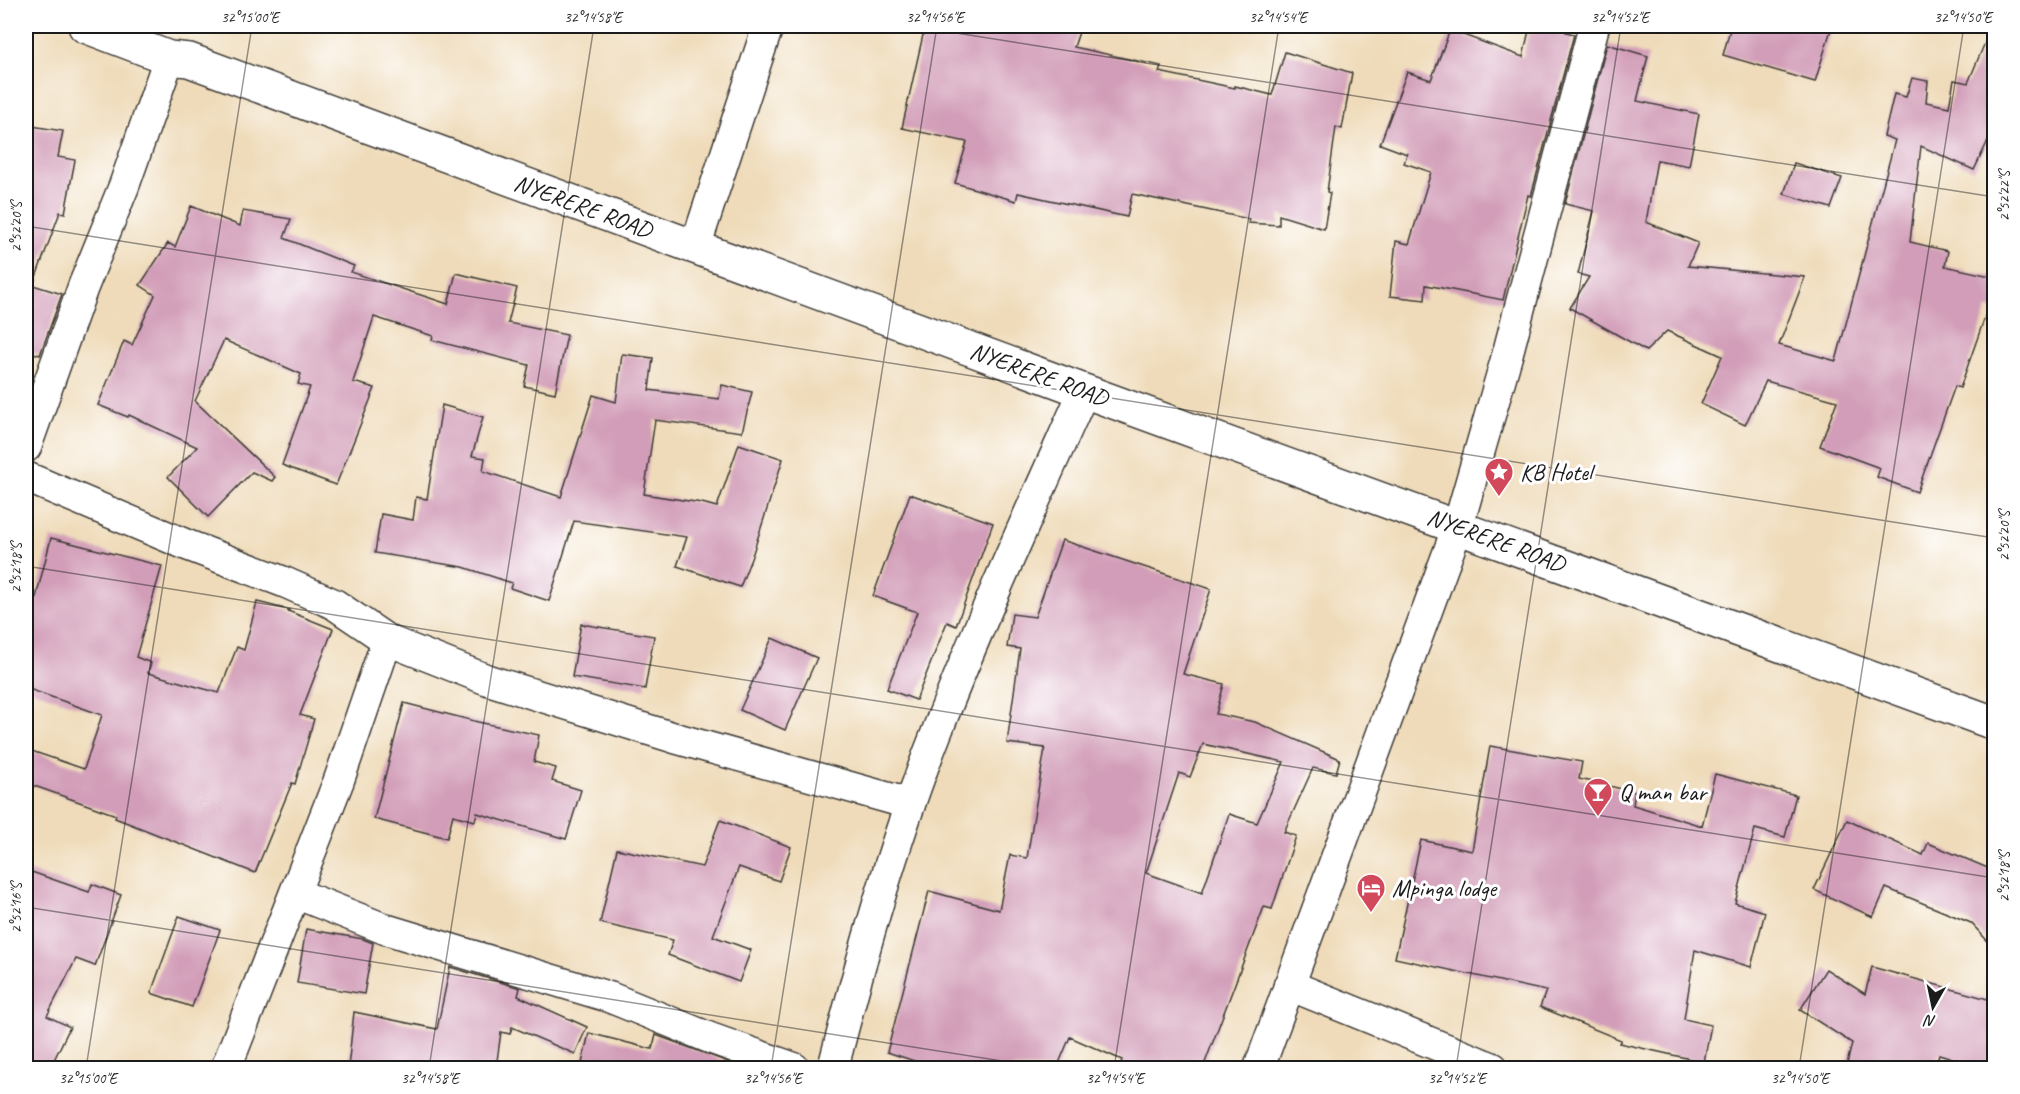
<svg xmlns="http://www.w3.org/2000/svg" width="2020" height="1094" font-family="Caveat,sans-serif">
  <rect width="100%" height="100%" fill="#fff"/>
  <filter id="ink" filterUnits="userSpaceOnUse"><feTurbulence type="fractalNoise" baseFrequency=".0167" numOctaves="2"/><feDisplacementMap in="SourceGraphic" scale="12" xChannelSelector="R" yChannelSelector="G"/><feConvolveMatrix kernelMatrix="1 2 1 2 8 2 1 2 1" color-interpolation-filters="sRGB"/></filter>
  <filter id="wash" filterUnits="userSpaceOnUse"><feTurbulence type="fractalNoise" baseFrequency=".008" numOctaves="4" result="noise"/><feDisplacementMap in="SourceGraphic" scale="24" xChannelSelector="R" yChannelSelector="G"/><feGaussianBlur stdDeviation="1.35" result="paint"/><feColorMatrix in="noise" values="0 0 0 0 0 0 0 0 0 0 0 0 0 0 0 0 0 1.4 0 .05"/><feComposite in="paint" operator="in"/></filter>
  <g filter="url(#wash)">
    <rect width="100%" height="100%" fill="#efdbba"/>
    <g id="blocks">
      <g fill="#d29db8" fill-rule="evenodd">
        <polygon points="925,26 1081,26 1074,47 1161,66 1159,72 1235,88 1235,86 1272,95 1285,52 1352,73 1342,129 1336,127 1327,192 1330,193 1324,229 1279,215 1279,225 1248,223 1249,219 1132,194 1127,217 1018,193 1016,201 955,183 967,142 902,128"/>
        <polygon points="1530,26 1568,26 1566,32 1574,34 1531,196 1528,195 1503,300 1426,285 1425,300 1390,296 1396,241 1409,244 1431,172 1404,163 1407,154 1380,144 1407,72 1431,80 1450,30 1523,57"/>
        <polygon points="1731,26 1832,26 1815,82 1723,55"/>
        <polygon points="1992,26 1995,26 1995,126 1974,170 1921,146 1910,242 1948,251 1945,266 1995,277 1995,309 1988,308 1960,388 1955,386 1917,492 1877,477 1880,468 1820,446 1837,401 1766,381 1745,425 1701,404 1722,356 1667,331 1646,351 1570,308 1589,277 1578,274 1594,211 1565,204 1607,44 1648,56 1637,101 1699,114 1689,166 1657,160 1646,222 1698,243 1688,266 1805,277 1779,345 1836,361 1895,140 1884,136 1894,94 1906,97 1912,78 1928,81 1926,102 1949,107 1954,80 1968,83"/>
        <polygon points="26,125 63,131 58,157 75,160 65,213 60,212 33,285 62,294 40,355 26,351"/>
        <polygon points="1794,163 1842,178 1831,208 1784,194"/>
        <polygon points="191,206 240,226 243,211 291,219 284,238 354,266 351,272 448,304 456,273 517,288 508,323 567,335 555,393 524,386 529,365 432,340 433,336 374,317 353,382 375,388 336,485 282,465 310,387 298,384 301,374 224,340 195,401 275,477 272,481 252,472 208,517 168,477 197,447 129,415 128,417 98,405 124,341 132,345 155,295 140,285 168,243 175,247"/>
        <polygon points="622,354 653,358 649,390 719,399 722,385 752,392 742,432 655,420 644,494 702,503 717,507 739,444 783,459 752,556 740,587 677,566 687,537 574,521 549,601 510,588 512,583 463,567 375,553 381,514 413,520 416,497 427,499 442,405 483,417 472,456 485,458 483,471 561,497 593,395 616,402"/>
        <polygon points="910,494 993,523 956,626 947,622 916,700 887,689 917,612 873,596"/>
        <polygon points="51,538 162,566 136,657 151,663 148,673 219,693 237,647 244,650 257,602 289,610 288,611 333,629 300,715 314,719 295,784 292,783 255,873 115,818 116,815 26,783 26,749 84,769 102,715 26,688 26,637"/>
        <path d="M1062,540L1211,589L1183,674L1224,684L1216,714L1255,722L1340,759L1336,773L1313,768L1284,832L1296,836L1272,909L1264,907L1203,1068H1119L1122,1060L1070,1037L1057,1068H936L887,1052L929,891L999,910L1010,855L1027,858L1045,748L1007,743L1020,649L1007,647L1012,614L1035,617ZM1203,744L1284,762L1257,823L1229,814L1202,893L1146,873L1179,773L1190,777Z"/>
        <polygon points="581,624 654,636 645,689 572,677"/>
        <polygon points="772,638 817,658 785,730 740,710"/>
        <polygon points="404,703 478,722 539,735 534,762 556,768 552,781 581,790 566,839 477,813 475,821 453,815 447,838 374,819"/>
        <polygon points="1490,746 1582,762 1579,779 1635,792 1633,805 1702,826 1715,774 1796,795 1785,837 1755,829 1735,903 1765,912 1751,967 1695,950 1684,1019 1711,1025 1704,1062 1619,1043 1621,1040 1540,1007 1546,991 1395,958 1421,840 1472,851"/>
        <polygon points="720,820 791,847 779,881 739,867 713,936 751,950 739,982 668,955 673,940 600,923 617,849 702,867"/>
        <polygon points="1847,820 1923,855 1928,843 1995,871 1995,949 1971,923 1886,888 1873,917 1814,890"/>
        <polygon points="26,870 89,892 92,884 121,895 95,966 76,959 47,1016 70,1027 50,1068 26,1068"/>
        <polygon points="179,916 220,930 192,1007 151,993"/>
        <polygon points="306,929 363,939 373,943 364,994 297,983"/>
        <polygon points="450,967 520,988 518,996 587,1027 575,1054 512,1027 510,1034 501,1032 496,1068 348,1068 354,1012 437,1029"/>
        <polygon points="1872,967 1995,1001 1995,1068 1985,1068 1939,1054 1935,1068 1846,1068 1852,1043 1800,1010 1826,969 1865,994"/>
        <polygon points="589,1033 652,1049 656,1035 744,1068 581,1068"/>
      </g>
    </g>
  </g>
  <g filter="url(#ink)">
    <use href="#blocks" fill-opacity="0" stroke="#3c3934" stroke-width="1.5"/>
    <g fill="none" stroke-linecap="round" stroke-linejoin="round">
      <g stroke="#3c3934" stroke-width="33">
        <g id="minor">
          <polyline points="695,248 768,26"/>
          <polyline points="26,447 83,287 124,186 169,58"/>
          <polyline points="26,477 187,545 284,582 334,604 387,640 488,680 675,738 910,804"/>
          <polyline points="295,893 385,929 609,997 710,1038 794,1068"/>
          <polyline points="1289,985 1493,1068"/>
          <polyline points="226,1068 339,780 387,640"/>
          <path d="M833,1068C862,956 893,842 936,734C981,618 1033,505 1084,391"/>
          <polyline points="1259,1068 1458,526 1507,356 1594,26"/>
        </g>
      </g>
      <g stroke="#3c3934" stroke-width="36">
        <polyline id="trunk" points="85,26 169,58 189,60 1084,391 1994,723"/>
      </g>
      <use href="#minor" stroke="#fff" stroke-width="30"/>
      <use href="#trunk" stroke="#fff" stroke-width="33"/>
    </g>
  </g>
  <path fill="none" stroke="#1c1c1c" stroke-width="1.5" stroke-opacity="0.45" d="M912,26L1994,197M26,226L1994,538M26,566L1994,878M26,907L1046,1068M86,1068L252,26M429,1068L594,26M771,1068L937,26M1114,1068L1279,26M1456,1068L1621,26M1799,1068L1964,26"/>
  <defs>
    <g id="sight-pin" transform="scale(1.5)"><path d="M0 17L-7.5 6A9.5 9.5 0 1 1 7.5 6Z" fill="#d1495b" stroke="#fff"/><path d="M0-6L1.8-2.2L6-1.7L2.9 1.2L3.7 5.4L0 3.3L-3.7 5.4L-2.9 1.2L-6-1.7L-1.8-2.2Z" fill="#fff"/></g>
    <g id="bar-pin" transform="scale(1.5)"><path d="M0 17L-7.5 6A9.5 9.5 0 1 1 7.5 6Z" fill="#d1495b" stroke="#fff"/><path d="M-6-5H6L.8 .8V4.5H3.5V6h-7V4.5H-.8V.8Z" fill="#fff"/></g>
    <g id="hotel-pin" transform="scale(1.5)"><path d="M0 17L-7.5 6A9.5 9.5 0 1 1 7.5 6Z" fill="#d1495b" stroke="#fff"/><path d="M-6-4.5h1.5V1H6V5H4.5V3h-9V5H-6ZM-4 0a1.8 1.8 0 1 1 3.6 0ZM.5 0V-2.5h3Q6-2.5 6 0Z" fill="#fff"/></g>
  </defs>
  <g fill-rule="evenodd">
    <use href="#sight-pin" x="1499" y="472"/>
    <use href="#bar-pin" x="1598" y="792"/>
    <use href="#hotel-pin" x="1371" y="888"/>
  </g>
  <g text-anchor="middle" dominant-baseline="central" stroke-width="6" stroke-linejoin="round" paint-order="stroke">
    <g font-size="24" fill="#1c1c1c" stroke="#fff">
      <text transform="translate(583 206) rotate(20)">NYERERE ROAD</text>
      <text transform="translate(1039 374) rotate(20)">NYERERE ROAD</text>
      <text transform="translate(1496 540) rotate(20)">NYERERE ROAD</text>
    </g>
    <g font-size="24" fill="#1c1c1c" stroke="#fff" text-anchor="start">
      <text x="1520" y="472">KB Hotel</text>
      <text x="1619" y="792">Q man bar</text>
      <text x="1392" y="888">Mpinga lodge</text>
    </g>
  </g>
  <rect width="2020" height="1094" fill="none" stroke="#fff" stroke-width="66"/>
  <g transform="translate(1933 1007) rotate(189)" stroke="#ffffff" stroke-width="4.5" paint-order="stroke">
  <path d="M0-4.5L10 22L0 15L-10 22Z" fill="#1c1c1c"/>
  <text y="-9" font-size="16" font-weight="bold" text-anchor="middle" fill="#1c1c1c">N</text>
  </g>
  <rect x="33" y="33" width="1954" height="1028" fill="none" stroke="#1c1c1c" stroke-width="2"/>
  <g font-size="15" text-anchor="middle" fill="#1c1c1c">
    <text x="250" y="22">32°15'00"E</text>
    <text x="593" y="22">32°14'58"E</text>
    <text x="935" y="22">32°14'56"E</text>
    <text x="1278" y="22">32°14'54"E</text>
    <text x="1620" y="22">32°14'52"E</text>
    <text x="1963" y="22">32°14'50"E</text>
    <text transform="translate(2004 196) rotate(-90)" y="5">2°52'22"S</text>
    <text transform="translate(16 227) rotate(-90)" y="5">2°52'20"S</text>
    <text transform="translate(2004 536) rotate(-90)" y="5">2°52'20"S</text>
    <text transform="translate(16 568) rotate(-90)" y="5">2°52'18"S</text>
    <text transform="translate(2004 877) rotate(-90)" y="5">2°52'18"S</text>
    <text transform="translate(16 908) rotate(-90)" y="5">2°52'16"S</text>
    <text x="88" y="1083">32°15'00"E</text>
    <text x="430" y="1083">32°14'58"E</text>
    <text x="773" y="1083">32°14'56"E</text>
    <text x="1115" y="1083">32°14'54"E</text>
    <text x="1457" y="1083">32°14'52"E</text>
    <text x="1800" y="1083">32°14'50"E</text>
  </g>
</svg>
